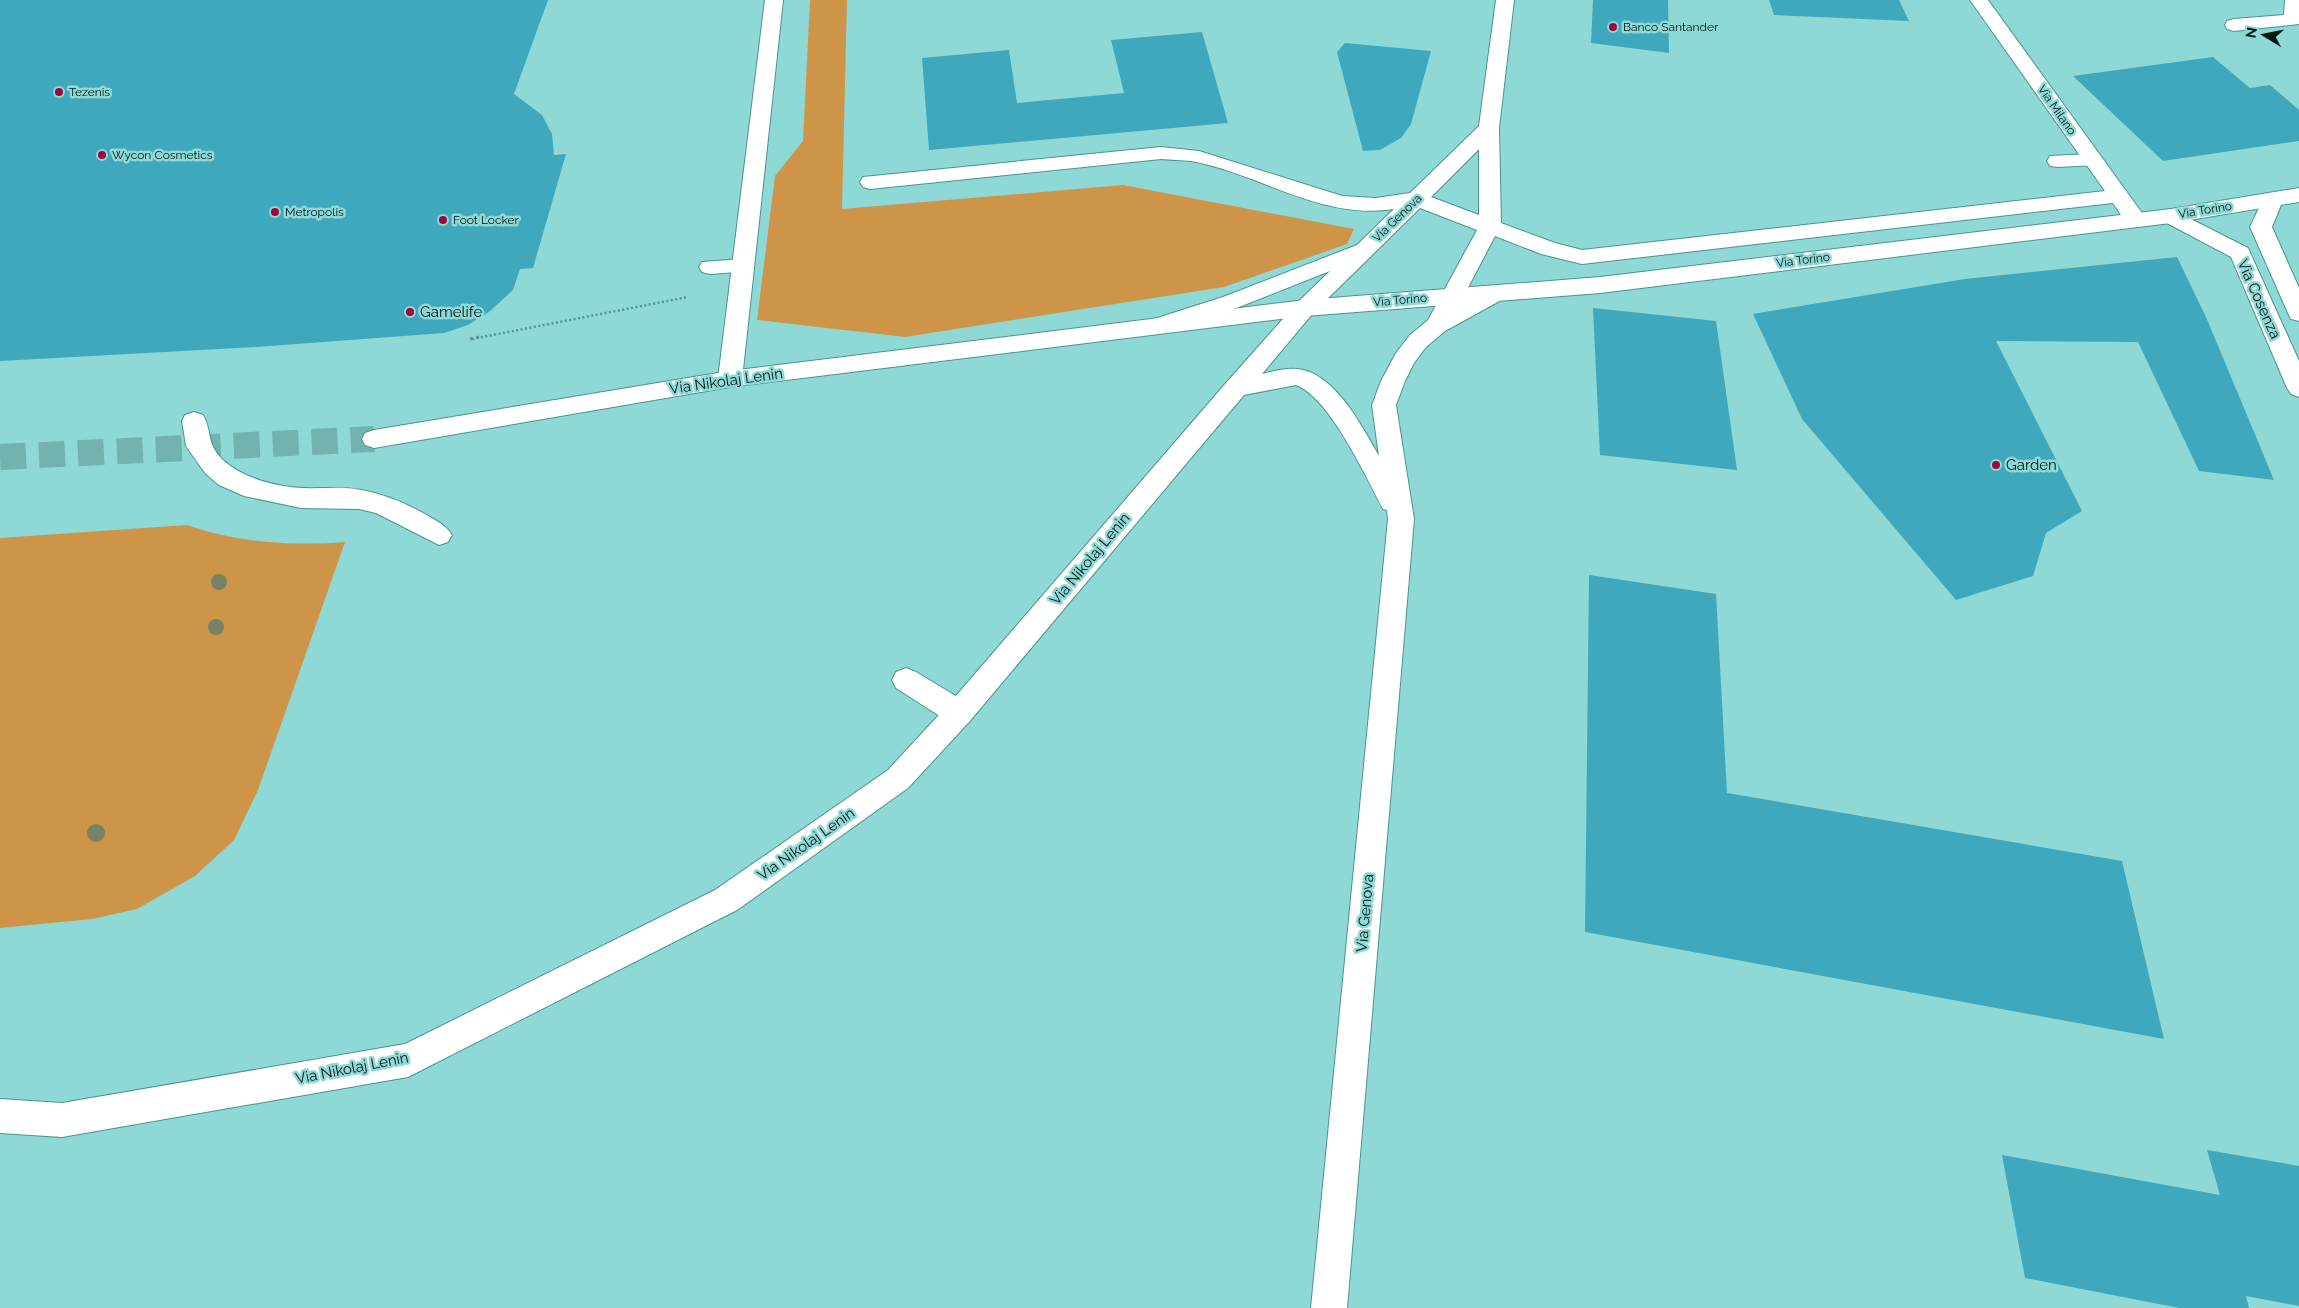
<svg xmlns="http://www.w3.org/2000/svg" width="2299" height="1308" font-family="Raleway,sans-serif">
  <rect width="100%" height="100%" fill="#8ed9d5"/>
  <g fill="#ce9549">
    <polygon points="810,0 847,0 842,209 1123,185 1354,229 1347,244 1224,287 905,337 757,320 775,176 803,141"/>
    <path d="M187,525C239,543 291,546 345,542L258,790L234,840L195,876L137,909L92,919L0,928V538Z"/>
  </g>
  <g fill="#3fa8bc">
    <polygon points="0,0 548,0 514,94 542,115 552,134 554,155 566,154 533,268 520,269 513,290 489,312 468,325 444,333 256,347 0,361"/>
    <polygon points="1593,0 1668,0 1669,53 1591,43"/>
    <polygon points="1769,0 1899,0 1909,21 1774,15"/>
    <polygon points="1202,32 1228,123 929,150 922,58 1009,50 1017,103 1124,93 1111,40"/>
    <polygon points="1345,43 1431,51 1411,124 1401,138 1380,150 1363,151 1337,52"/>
    <polygon points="2213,57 2250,88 2270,85 2299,110 2299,141 2163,161 2073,76"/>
    <polygon points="2177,257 2206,317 2274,480 2199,471 2138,342 1996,341 2082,511 2046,533 2033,576 1956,600 1802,419 1753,314 1965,279"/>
    <polygon points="1593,308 1716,321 1737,470 1600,455"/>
    <polygon points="1589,575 1716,594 1727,793 2122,861 2164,1039 1585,932"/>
    <polygon points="2207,1150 2299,1166 2299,1306 2246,1296 2249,1308 2179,1308 2025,1278 2002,1155 2220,1195"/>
  </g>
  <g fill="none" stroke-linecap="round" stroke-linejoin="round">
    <polyline stroke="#72b2af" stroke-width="26" stroke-dasharray="26 13" stroke-linecap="butt" points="0,457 374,439"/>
    <g stroke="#499491" stroke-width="2">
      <g id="lane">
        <polygon points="2092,154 2099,155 2102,160 2099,165 2057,167 2050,166 2047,161 2050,156"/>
        <polygon points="743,259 751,261 754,266 751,271 710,274 702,272 699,267 702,262"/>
        <path d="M194,412L203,415C213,433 205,441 222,459C241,478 277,487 304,488C322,489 343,486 361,490C384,494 405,503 425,514C435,520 446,525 452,535L448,542L439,545L376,513L359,509L301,508L244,496L219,485L205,473L186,446L182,421L185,415Z"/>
        <polygon points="906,668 916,672 969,704 973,713 969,722 959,725 949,722 896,688 892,680 896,672"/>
      </g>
    </g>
    <g stroke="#499491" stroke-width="2">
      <g id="street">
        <polygon points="765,0 783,0 742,379 738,385 730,387 722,385 718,379"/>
        <path d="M1496,0H1514L1499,128L1501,223L1555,243L1582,250L2105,191L1970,0H1988L2147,220L2144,225C2127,229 2122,216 2113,203L1582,264L1541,254L1495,236L1460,303L1497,285L1505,288L1508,293L1505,298L1445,331L1426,347L1414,363L1405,381L1396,405L1414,519L1347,1308H1311L1388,519L1387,510L1383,509C1366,477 1330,398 1296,385L1244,395L969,722L908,788L737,910L408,1077L62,1137L0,1133V1099L62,1103L405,1044L715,890L888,770L949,704L1226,383L1297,303L1330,271L1239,307L1162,333L1154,331L1151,325L1154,319L1223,297L1357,245L1394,209C1320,220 1261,174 1191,161C1182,160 1171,160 1161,159L870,189L863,187L860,182L863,177L1161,147L1199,151L1342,196L1376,198L1410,193L1479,126ZM1479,149V215L1431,197ZM1420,208L1477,230L1428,320L1410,335L1396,353L1381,381L1372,405L1379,456C1362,426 1334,372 1297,369C1286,368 1273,371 1262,374L1313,313Z"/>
        <polygon points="2285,0 2299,0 2299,24 2234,31 2227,29 2225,25 2227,21 2234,19 2284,15"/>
        <polygon points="2272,193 2279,195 2283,200 2272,227 2299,288 2299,321 2291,319 2288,313 2250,227 2265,195"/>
        <polygon points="2171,209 2248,248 2299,361 2299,397 2291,394 2287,388 2231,257 2163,221 2160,216 2163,211"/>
      </g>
    </g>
    <g stroke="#499491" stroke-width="2">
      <polygon id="primary" points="2299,188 2299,202 2171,223 1600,293 1305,316 730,387 374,448 365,445 362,439 365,433 374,430 730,371 1305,300 1600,277 2171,209"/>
    </g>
    <polyline stroke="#5a928f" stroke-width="2.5" stroke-dasharray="2 2.5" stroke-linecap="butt" points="472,339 688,297"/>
    <polyline stroke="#5a928f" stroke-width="3" stroke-dasharray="2.5 4" stroke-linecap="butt" points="470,339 479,337"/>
    <use href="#lane" fill="#fff" fill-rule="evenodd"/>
    <use href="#street" fill="#fff" fill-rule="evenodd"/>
    <use href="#primary" fill="#fff" fill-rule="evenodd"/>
  </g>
  <g fill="#738364">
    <circle cx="219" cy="582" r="8"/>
    <circle cx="216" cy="627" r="8"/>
    <circle cx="96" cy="833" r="9"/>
  </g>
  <g fill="#a2043b" stroke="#8ed9d5" stroke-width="2">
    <circle cx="1613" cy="27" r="5"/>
    <circle cx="59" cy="92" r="5"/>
    <circle cx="102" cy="155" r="5"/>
    <circle cx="275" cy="212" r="5"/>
    <circle cx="443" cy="220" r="5"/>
    <circle cx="410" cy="312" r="5"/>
    <circle cx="1996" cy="465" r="5"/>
  </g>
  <g text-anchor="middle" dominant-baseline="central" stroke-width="5" stroke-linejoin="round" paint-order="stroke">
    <g font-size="12" fill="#011716" stroke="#8ed9d5" text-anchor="start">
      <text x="1623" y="27">Banco Santander</text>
      <text x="69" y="92">Tezenis</text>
      <text x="112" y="155">Wycon Cosmetics</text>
      <text x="285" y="212">Metropolis</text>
      <text x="453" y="220">Foot Locker</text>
    </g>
    <g font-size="12" fill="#011716" stroke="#8ed9d5">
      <text transform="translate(2057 110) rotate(55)">Via Milano</text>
      <text transform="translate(2205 210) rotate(-9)">Via Torino</text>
      <text transform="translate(1397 218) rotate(-44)">Via Genova</text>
      <text transform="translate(1803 260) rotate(-7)">Via Torino</text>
      <text transform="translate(1400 300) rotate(-5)">Via Torino</text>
    </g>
    <g font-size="15" fill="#011716" stroke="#8ed9d5">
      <text transform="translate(2259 299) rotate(66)">Via Cosenza</text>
      <text transform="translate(726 381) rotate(-8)">Via Nikolaj Lenin</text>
      <text transform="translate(1090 559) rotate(-50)">Via Nikolaj Lenin</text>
      <text transform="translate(806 844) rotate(-35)">Via Nikolaj Lenin</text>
      <text transform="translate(1365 913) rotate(-85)">Via Genova</text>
      <text transform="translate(352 1068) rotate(-11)">Via Nikolaj Lenin</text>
    </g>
    <g font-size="15" fill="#011716" stroke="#8ed9d5" text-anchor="start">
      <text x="420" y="312">Gamelife</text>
      <text x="2006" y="465">Garden</text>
    </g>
  </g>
  <g transform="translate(2264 35) rotate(280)" stroke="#8ed9d5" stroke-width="4" paint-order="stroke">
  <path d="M0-4L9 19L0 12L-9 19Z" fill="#011716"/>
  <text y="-8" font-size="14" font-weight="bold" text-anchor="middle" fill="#011716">N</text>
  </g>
</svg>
